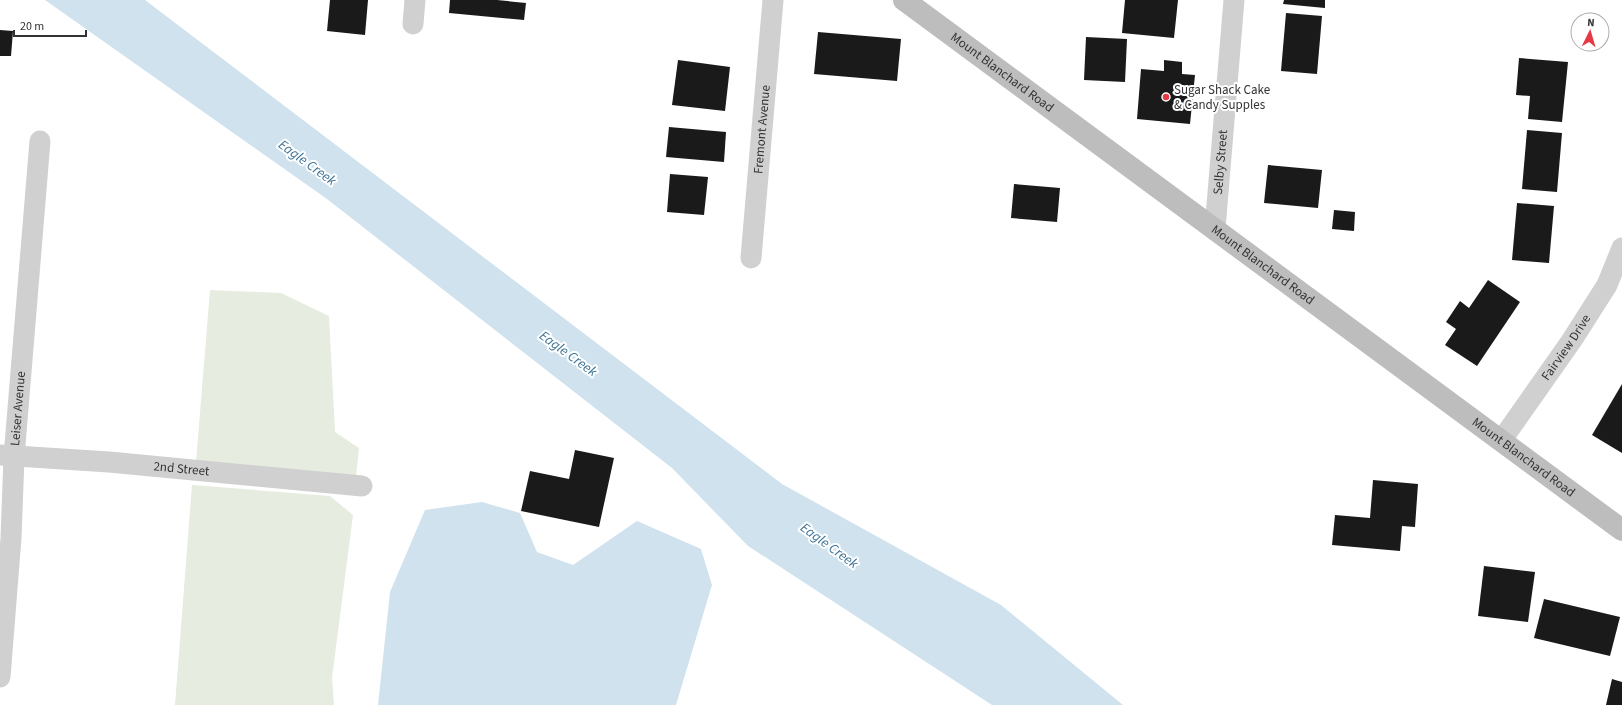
<svg xmlns="http://www.w3.org/2000/svg" width="1622" height="705" font-family="'Source Sans 3',sans-serif">
  <rect width="100%" height="100%" fill="#fff"/>
  <g fill="#e6ecdf">
    <polygon points="210,290 281,293 329,316 335,432 359,448 356,477 196,462"/>
    <polygon points="192,485 330,496 353,515 332,678 334,705 175,705"/>
  </g>
  <g fill="#cfe2ee">
    <polygon points="45,0 145,0 782,484 1001,605 1123,705 992,705 748,546 672,468 327,199"/>
    <polygon points="482,502 520,513 537,552 573,565 637,521 701,549 712,585 676,705 378,705 390,592 425,510"/>
  </g>
  <g fill="#1a1a1a">
    <polygon points="330,0 368,0 365,35 327,31"/>
    <polygon points="450,0 497,0 526,3 524,20 449,13"/>
    <polygon points="1125,0 1178,0 1174,38 1122,33"/>
    <polygon points="1284,0 1325,0 1325,8 1283,4"/>
    <polygon points="1286,13 1322,16 1317,74 1281,71"/>
    <polygon points="0,30 13,31 11,56 0,56"/>
    <polygon points="818,32 901,39 897,81 814,74"/>
    <polygon points="1086,37 1127,39 1125,82 1084,80"/>
    <polygon points="1519,58 1568,62 1562,122 1528,119 1530,96 1516,95"/>
    <polygon points="678,60 730,67 725,111 672,105"/>
    <polygon points="1164,60 1182,62 1182,74 1195,75 1190,124 1137,119 1141,69 1164,71"/>
    <polygon points="669,127 726,132 724,162 666,157"/>
    <polygon points="1527,130 1562,133 1557,192 1522,189"/>
    <polygon points="1268,165 1322,170 1318,208 1264,203"/>
    <polygon points="670,174 708,177 704,215 667,212"/>
    <polygon points="1014,184 1060,188 1057,222 1011,218"/>
    <polygon points="1517,203 1554,206 1549,263 1512,260"/>
    <polygon points="1334,210 1355,212 1354,231 1332,229"/>
    <polygon points="1488,280 1520,302 1477,366 1445,345 1456,329 1446,322 1460,301 1469,308"/>
    <polygon points="1622,384 1622,453 1592,435"/>
    <polygon points="575,450 614,458 599,527 521,511 530,471 569,479"/>
    <polygon points="1373,480 1418,484 1415,527 1402,526 1400,551 1332,545 1335,515 1370,518"/>
    <polygon points="1484,566 1535,572 1528,622 1478,616"/>
    <polygon points="1544,599 1620,617 1610,656 1534,638"/>
    <polygon points="1612,679 1622,682 1622,705 1606,705"/>
  </g>
  <g fill="none" stroke-linecap="round" stroke-linejoin="round">
    <g stroke="#d0d0d0" stroke-width="21">
      <polyline points="413,24 415,0"/>
      <path id="s1" d="M1215,229L1234,0"/>
      <path id="s2" d="M751,258L773,0"/>
      <path id="s3" d="M1501,441L1572,340L1607,285L1622,248"/>
      <path id="s4" d="M0,455L109,462L362,486"/>
      <path id="s5" d="M0,677L11,538L14,457L40,141"/>
    </g>
    <path stroke="#bdbdbd" stroke-width="22" id="s6" d="M904,0L1622,530"/>
  </g>
  <circle fill="#e63946" stroke="#fff" stroke-width="1.5" cx="1166" cy="97" r="4"/>
  <g text-anchor="middle" dominant-baseline="central" stroke-width="4" stroke-linejoin="round" paint-order="stroke">
    <g font-size="13" fill="#333" stroke="#fff">
      <text stroke="none"><textPath href="#s6" startOffset="122">Mount Blanchard Road</textPath></text>
      <text stroke="none"><textPath href="#s2" startOffset="129">Fremont Avenue</textPath></text>
      <text stroke="none"><textPath href="#s1" startOffset="67">Selby Street</textPath></text>
      <text stroke="none"><textPath href="#s6" startOffset="446">Mount Blanchard Road</textPath></text>
      <text stroke="none"><textPath href="#s3" startOffset="114">Fairview Drive</textPath></text>
      <text stroke="none"><textPath href="#s5" startOffset="269">Leiser Avenue</textPath></text>
      <text stroke="none"><textPath href="#s6" startOffset="770">Mount Blanchard Road</textPath></text>
      <text stroke="none"><textPath href="#s4" startOffset="182">2nd Street</textPath></text>
    </g>
    <g font-size="13" fill="#333" stroke="#fff" text-anchor="start">
      <text x="1174" y="90">Sugar Shack Cake<tspan x="1174" dy="15">&amp; Candy Supples</tspan></text>
    </g>
    <g font-size="14" font-style="italic" fill="#3f7597" stroke="#fff">
      <text transform="translate(307 163) rotate(36)">Eagle Creek</text>
      <text transform="translate(568 354) rotate(36)">Eagle Creek</text>
      <text transform="translate(829 546) rotate(36)">Eagle Creek</text>
    </g>
  </g>
  <g transform="translate(1590 32) rotate(5)"><circle r="19" fill="#ffffff" stroke="#adadad"/>
  <path d="M0-3L7 15L0 10L-7 15Z" fill="#e63946"/>
  <text y="-6" font-size="11" font-weight="bold" text-anchor="middle" fill="#333333">N</text>
  </g>
  <path d="M14 30v6h72v-6" fill="none" stroke="#333333" stroke-width="2"/>
  <text x="20" y="30" font-size="12" fill="#333333" stroke="#ffffff" stroke-width="3" paint-order="stroke">20 m</text>
</svg>
